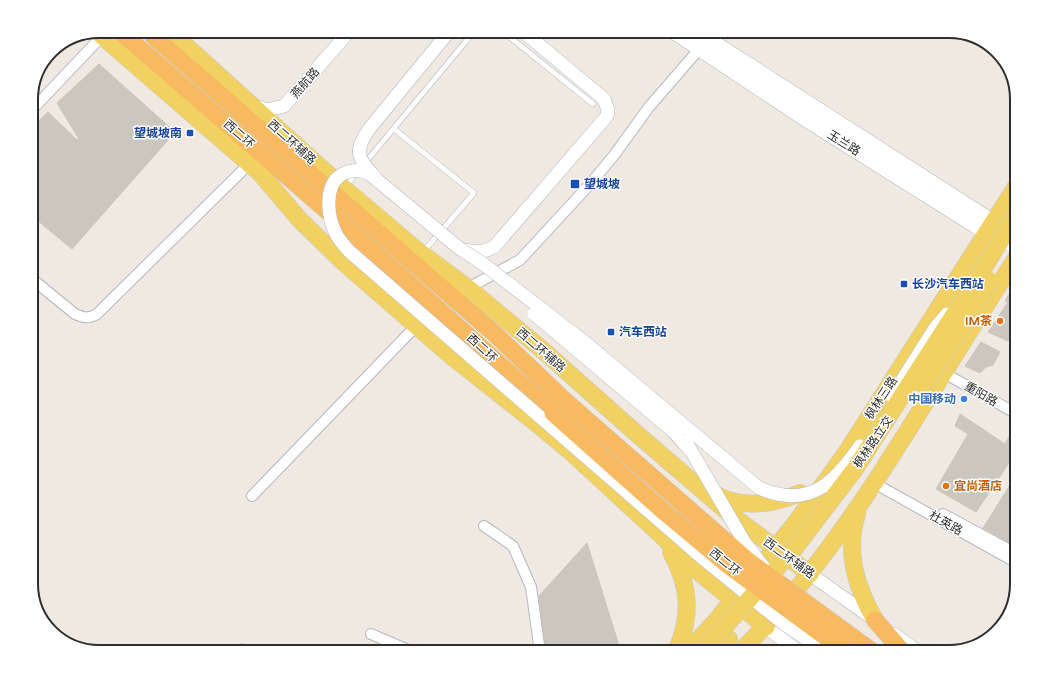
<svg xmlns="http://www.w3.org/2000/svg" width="1048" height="683" font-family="'Varela Round','Noto Sans SC',sans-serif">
  <rect width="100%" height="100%" fill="#efe9e1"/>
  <g fill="#cbc7bf" stroke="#cbc5ba">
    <polygon points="99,64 175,132 72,249 31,215 31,128 48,112 77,140 79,139 57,103"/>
    <polygon points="1017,281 1017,325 1008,341 988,332 1008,302 1005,301"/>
    <polygon points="981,342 1000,352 993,365 986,367 980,373 965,366"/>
    <polygon points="960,414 1005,444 1017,423 1017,451 976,512 936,489 968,434 955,426"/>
    <polygon points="1017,474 1017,547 983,528"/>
    <polygon points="587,543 621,652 546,652 539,596"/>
    <polygon points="242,643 251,652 231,652"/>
  </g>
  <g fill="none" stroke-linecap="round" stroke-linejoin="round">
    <g stroke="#b4b7c1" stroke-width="6">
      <g id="service">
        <polyline points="506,34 593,104"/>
        <polyline points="394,129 474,193 423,252"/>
        <polyline points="365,163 472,34"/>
        <polyline points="346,186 357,172"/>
      </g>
    </g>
    <g stroke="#b4b7c1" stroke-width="12">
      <g id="minor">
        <polyline points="31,111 102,36"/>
        <path d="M31,278L75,314C84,318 89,319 97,314L249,164"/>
        <polyline points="468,288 520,260 591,183 615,154 649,107 714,32"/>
        <polyline points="944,373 1017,414"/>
        <polyline points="874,483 1017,563"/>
        <polyline points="252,496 417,325"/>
        <polyline points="943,514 1017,554"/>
        <polyline points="484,526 513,546 531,587 540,652"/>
        <polyline points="371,634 413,652"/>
      </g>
    </g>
    <g stroke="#b4b7c1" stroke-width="14">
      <g id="tertiary">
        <polyline points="252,105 267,110 284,106 347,34"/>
        <path d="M460,249C473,252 483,254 495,246L607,116L608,110L604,99L525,33"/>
        <polyline points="810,574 875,620"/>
        <polyline points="766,627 799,652"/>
        <polyline points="894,634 918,652"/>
      </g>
    </g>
    <g stroke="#b4b7c1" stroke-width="16">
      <g id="secondary">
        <polyline points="697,32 993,222 1017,234"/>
        <polyline points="676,33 807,120 976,226 1017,247"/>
      </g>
    </g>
    <g stroke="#c9c9c9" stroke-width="18">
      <g id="primary">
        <polyline points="174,35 340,185 418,251 468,288 545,352 637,434 730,514 810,574"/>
        <polyline points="102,36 260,173 299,219 342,261 450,355 536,423 571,452 662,536 695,569 766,627"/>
        <path d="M712,493C740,509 772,505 800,493"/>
        <path d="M857,514C845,552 856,587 875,620"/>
        <path d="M671,552C690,586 692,616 676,652"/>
        <polyline points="687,652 715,622 794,525 846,453 1017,185"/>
        <polyline points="717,652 729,639"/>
        <path d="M740,652C855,537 928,391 1017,257"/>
      </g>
    </g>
    <g stroke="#c9c9c9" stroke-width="18">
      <g id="trunk">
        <path d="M125,36C269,160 413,284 553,413"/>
        <polyline points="153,36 496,335 564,400"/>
        <polyline points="875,620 903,652"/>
      </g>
    </g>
    <use href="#service" stroke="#fff" stroke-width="5"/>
    <use href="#minor" stroke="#fff" stroke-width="10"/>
    <use href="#tertiary" stroke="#fff" stroke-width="13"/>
    <use href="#secondary" stroke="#fff" stroke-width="15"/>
    <use href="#primary" stroke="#f2d163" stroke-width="17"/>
    <use href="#trunk" stroke="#f8ba60" stroke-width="17"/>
    <g stroke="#b4b7c1" stroke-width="14" stroke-linecap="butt">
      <g id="tertiary-bridge">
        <path d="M373,175C356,157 355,149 369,129L447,34"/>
        <polyline points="534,314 674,432 689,449"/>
        <polyline points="892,396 935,328 947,314"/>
        <polyline points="686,442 745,543 763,566"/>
        <path d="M832,652L813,643L784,624L706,561L349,251C344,245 339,240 336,234C327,216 323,182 345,173C354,169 363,170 371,175L459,248L482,263L587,344L759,488C808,509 833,485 860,446"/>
      </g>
    </g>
    <g stroke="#c9c9c9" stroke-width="18" stroke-linecap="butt">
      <g id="primary-bridge">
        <polyline points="923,385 966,320 989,280"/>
        <polyline points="702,652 794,549 855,469 980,274 1017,213"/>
      </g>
    </g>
    <g stroke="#c9c9c9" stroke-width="18" stroke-linecap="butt">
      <g id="trunk-bridge">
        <polyline points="564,400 747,560 873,652"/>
        <polyline points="553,413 662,510 729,566 846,652"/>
      </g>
    </g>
    <use href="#tertiary-bridge" stroke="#fff" stroke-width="13"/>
    <use href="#primary-bridge" stroke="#f2d163" stroke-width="17"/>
    <use href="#trunk-bridge" stroke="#f8ba60" stroke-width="17"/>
  </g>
  <g fill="#1a4fb4" stroke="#fff" stroke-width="1.5">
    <rect x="186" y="129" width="8" height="8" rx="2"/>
    <rect x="570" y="179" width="10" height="10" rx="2"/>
    <rect x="900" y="280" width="8" height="8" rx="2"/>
    <rect x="607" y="328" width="8" height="8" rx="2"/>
  </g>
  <g fill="#e8710a" stroke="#fff" stroke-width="1.5">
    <circle cx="1000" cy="321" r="4"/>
    <circle cx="946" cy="486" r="4"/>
  </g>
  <circle fill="#3f7fe0" stroke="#fff" stroke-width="1.5" cx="964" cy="399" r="4"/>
  <g text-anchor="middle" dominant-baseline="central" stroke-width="3" stroke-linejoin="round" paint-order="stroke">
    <g font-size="12" fill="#2e2e2e" stroke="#fff">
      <text transform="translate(305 83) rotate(-49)">燕航路</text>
      <text transform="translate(239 134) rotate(41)">西二环</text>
      <text transform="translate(292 142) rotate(42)">西二环辅路</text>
      <text transform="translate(844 143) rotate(32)">玉兰路</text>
      <text transform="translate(482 348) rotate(43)">西二环</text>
      <text transform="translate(541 350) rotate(41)">西二环辅路</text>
      <text transform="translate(981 394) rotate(30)">重阳路</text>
      <text transform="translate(881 398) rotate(-57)">枫林三路</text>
      <text transform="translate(873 442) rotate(-56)">枫林路立交</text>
      <text transform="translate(946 523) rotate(29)">杜英路</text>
      <text transform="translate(789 558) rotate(36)">西二环辅路</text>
      <text transform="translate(725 562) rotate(39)">西二环</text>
    </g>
    <g font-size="12" font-weight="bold" fill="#164399" stroke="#fff" text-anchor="start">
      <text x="182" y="133" text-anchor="end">望城坡南</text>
      <text x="584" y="184">望城坡</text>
      <text x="912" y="284">长沙汽车西站</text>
      <text x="619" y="332">汽车西站</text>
    </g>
    <g font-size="12" font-weight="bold" fill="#c56008" stroke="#fff" text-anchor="end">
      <text x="992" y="321">IM茶</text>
      <text x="954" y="486" text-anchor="start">宜尚酒店</text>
    </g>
    <g font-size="12" font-weight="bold" fill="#366cbe" stroke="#fff" text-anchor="end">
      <text x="956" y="399">中国移动</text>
    </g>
  </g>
  <path d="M0 0H1048V683H0ZM99 38H949A61 61 0 0 1 1010 99V584A61 61 0 0 1 949 645H99A61 61 0 0 1 38 584V99A61 61 0 0 1 99 38Z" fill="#fff" fill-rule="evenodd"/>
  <path fill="none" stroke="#2e2e2e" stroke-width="2" d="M99 38H949A61 61 0 0 1 1010 99V584A61 61 0 0 1 949 645H99A61 61 0 0 1 38 584V99A61 61 0 0 1 99 38Z"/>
</svg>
